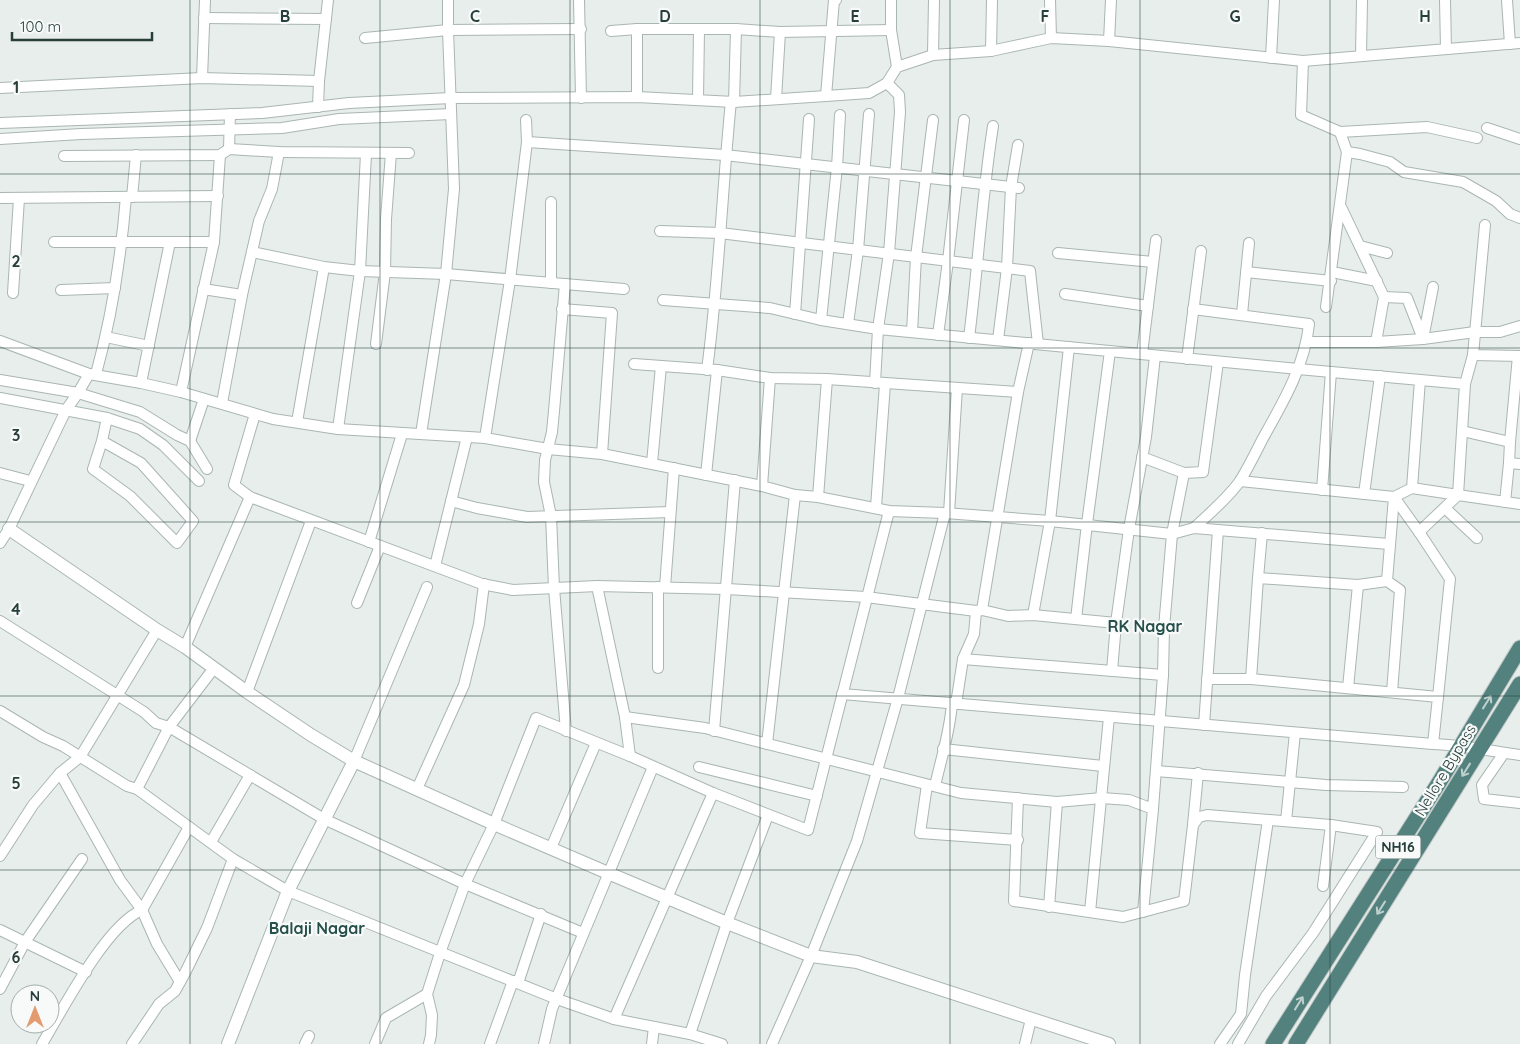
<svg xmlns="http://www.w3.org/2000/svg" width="1520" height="1044" font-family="Quicksand,sans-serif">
  <rect width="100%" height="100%" fill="#e7eeeb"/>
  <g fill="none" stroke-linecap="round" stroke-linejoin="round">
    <g stroke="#aab6b3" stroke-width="12">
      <g id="minor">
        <polyline points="579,0 581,98"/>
        <polyline points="891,0 891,30 897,67"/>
        <polyline points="1050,0 1051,38"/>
        <polyline points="1445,0 1446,49"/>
        <polyline points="1507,0 1510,44"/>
        <polyline points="204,18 326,19"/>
        <polyline points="637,29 637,97"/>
        <polyline points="611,31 637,29 736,29 780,32 891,30"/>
        <polyline points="365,38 448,30 581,29"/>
        <polyline points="1109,41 1111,0"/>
        <polyline points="991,51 992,0"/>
        <polyline points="933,55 934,0"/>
        <polyline points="1361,56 1362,0"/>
        <polyline points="1271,58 1274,0"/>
        <polyline points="1303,61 1301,115 1340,132 1427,127 1477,138"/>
        <polyline points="202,78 205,0"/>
        <polyline points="0,88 202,78 319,81"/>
        <polyline points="826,96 834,0 836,0"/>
        <polyline points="698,99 699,29"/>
        <polyline points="776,99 780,32"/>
        <polyline points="734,102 736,29"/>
        <polyline points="318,107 319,81 328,0"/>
        <polyline points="0,123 262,113 349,103 451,98 637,97 734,102 826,96 869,93 887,83 897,67 933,55 991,51 1051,38 1109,41 1303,61 1520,43"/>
        <polyline points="1487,128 1520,139"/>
        <polyline points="0,139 81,134 282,128 339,119 451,114"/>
        <polyline points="527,142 725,155 1019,188"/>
        <polyline points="229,149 230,114"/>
        <polyline points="1347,152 1360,154 1390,162 1404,172 1463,182 1496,201 1510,214 1520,218"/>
        <polyline points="64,156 220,155 229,149 279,152 409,153"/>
        <polyline points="132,197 136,155"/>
        <polyline points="0,198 218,196"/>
        <polyline points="1341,207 1384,297 1376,342"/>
        <polyline points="1485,225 1473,355 1520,356"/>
        <polyline points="660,231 720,233 1030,271 1038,344"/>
        <polyline points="54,242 214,242"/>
        <polyline points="1360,246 1387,253"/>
        <polyline points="252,252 324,267 360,271 446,274 624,289"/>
        <polyline points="1058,253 1153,262"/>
        <polyline points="1246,272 1331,281"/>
        <polyline points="1332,272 1377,281"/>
        <polyline points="551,283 551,202"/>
        <polyline points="565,284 554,411 552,432 545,460 544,482 551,516 554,588 566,731"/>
        <polyline points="203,289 242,295"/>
        <polyline points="61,290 115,288"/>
        <polyline points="13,293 19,198"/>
        <polyline points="1065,294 1148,306"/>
        <polyline points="1384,297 1407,298 1423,339 1433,287"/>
        <polyline points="663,300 770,308 821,320 878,329 1298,369 1465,384 1458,495 1412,488"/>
        <polyline points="1326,307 1347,152 1340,132"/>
        <polyline points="562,309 612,313 602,454"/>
        <path d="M1193,309L1309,324C1305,366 1282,404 1262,440C1255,454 1248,468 1240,481C1228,498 1210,513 1194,528"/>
        <polyline points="795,314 809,119"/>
        <polyline points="1242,314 1249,243"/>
        <polyline points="821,320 837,167 840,115"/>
        <polyline points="848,324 858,250 869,114"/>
        <polyline points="912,332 916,257 933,120"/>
        <polyline points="938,335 948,261 964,120"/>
        <polyline points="106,337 149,346"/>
        <path d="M969,338C978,267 982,196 993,126"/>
        <polyline points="998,340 1007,268 1011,187 1018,145"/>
        <polyline points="0,341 89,374 141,383 181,392 273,419 338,429 485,438 548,449 602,454 762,486 795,495 818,497 889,511 945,513 1050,521 1172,534 1164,628 1163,675 1153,809 1129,800 1102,798 1057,802 961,793 705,728 625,717"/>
        <polyline points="1307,342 1376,342 1423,339 1475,332 1500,332 1520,326"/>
        <polyline points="376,344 385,272 386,219 391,153"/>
        <polyline points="1142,354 1156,240"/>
        <polyline points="1187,359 1201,251"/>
        <polyline points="634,364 717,370 770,378 827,379 1018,392"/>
        <path d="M707,370C719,280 722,191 731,101"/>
        <path d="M96,374C112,316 121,257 126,197"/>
        <polyline points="0,380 78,393 140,412 177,435 190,441 207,469"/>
        <polyline points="1420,380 1412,488 1394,497 1419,532 1450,579 1438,697"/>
        <polyline points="141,383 170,242"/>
        <polyline points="875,383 878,329 889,253 900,112 899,95 887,83"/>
        <polyline points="1465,384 1473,355"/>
        <polyline points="181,392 214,242 220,155"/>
        <polyline points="0,398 107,418 140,429 163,445 199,481"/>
        <polyline points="222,403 242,295 259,221 272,189 279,152"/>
        <polyline points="255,414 234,485 250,497 482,584 513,590 597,586 727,589 866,597 976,611 982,610 1008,616 1033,615 1116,623"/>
        <polyline points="297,422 324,267"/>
        <polyline points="338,429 360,271 366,154"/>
        <polyline points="1462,431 1510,442 1509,463 1520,464"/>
        <polyline points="421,434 446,274 454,189 448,30 448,0"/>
        <polyline points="485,438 510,280 527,142 526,120"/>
        <polyline points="102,441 141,463 193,521 177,543 130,496 93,469 102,441 107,418"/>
        <polyline points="190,441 204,399"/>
        <polyline points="1510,442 1518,356"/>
        <polyline points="1142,457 1184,473"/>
        <polyline points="652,463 661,366"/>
        <polyline points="0,473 30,481"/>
        <polyline points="706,475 717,370"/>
        <polyline points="762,486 770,378"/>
        <polyline points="1322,490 1331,372"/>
        <polyline points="1364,494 1380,376"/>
        <polyline points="818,497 827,379"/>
        <polyline points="451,501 477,508 527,517 670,512"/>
        <polyline points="1505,502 1509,463"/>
        <polyline points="876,507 885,384"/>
        <polyline points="1445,508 1477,538"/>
        <polyline points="949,513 957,388"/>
        <polyline points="1218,530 1194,528 1172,534 1184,473 1203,472 1218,362"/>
        <polyline points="1419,532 1458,495 1520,504"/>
        <polyline points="369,542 402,434"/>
        <polyline points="0,543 9,529 66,410 78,393 89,374"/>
        <polyline points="435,566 467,437"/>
        <polyline points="1258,578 1262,533"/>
        <polyline points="1387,581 1400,590 1392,692"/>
        <polyline points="597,586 625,717 630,756"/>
        <polyline points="658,587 658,668"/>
        <polyline points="665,587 674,468"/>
        <polyline points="357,603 380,546"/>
        <polyline points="982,610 1018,392 1029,343"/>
        <polyline points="1033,615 1050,521 1069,347"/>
        <polyline points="1076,619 1087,524 1110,351"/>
        <polyline points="0,621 144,712 156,723 169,727 324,819 465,884 583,933"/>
        <polyline points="185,647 250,497"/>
        <polyline points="963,659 1163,675"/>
        <polyline points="1112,671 1116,623 1129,529 1146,437 1155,356"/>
        <polyline points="1207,679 1251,679 1258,578 1358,585 1387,581 1394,497 1240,481"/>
        <polyline points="1348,688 1358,585"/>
        <polyline points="247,692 311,521"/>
        <polyline points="842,694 1433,744 1438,697 1251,679"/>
        <polyline points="956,704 963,659 974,634 976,611"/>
        <polyline points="0,711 43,737 63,746 127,786 137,789 233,859 288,891 557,999 614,1019 690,1034 722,1044"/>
        <polyline points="1204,725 1218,530 1389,544"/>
        <polyline points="714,731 735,480"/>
        <polyline points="767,744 795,495"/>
        <path d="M1433,744C1462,745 1491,751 1520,755"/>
        <polyline points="943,749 1103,766"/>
        <polyline points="1504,753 1482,785 1484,799 1520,803"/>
        <polyline points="354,761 427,587"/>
        <polyline points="699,767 817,796"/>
        <polyline points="1156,771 1326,785 1403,787"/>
        <polyline points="60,773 120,880 142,910 157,944 180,982"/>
        <polyline points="927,785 920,833 1018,840"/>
        <path d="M935,786C941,759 950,732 952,703"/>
        <polyline points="137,789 169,727 214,668"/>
        <polyline points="417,789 464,685 479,624 484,584"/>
        <polyline points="1018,798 1014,901 1123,917 1184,901 1193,825 1199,817 1207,815 1331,825 1377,832 1313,933 1266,996 1238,1044"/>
        <polyline points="1286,821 1295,733"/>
        <polyline points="1193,825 1198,773"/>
        <polyline points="211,842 250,775"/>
        <polyline points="551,848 596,743"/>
        <polyline points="0,856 33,805 60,773 80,757 157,630"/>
        <polyline points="1323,886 1331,825"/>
        <polyline points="1049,907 1057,802"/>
        <polyline points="1090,912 1109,717"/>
        <polyline points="1143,912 1153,809"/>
        <polyline points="0,930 86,972"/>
        <polyline points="518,983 541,914"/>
        <polyline points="0,989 25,942 82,859"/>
        <polyline points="614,1019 713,793"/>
        <polyline points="690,1034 727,923 768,815"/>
        <path d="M42,1044C63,1009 106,925 142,910L189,827"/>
        <polyline points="132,1044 159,1004 175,991 186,971 207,928 233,859"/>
        <polyline points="305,1044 309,1036"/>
        <polyline points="375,1044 386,1018 427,994"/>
        <polyline points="429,1044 431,1035 432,1015 427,994 440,953 465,884 494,824 536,718 630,756 713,793 808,830 889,511"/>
        <polyline points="490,1044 513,981"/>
        <polyline points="544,1044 552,1009 653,767"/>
        <polyline points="652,1044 654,1027"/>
        <polyline points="772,1044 811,956 857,841 898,698 945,513"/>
        <polyline points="1025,1044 1031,1019"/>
        <polyline points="1220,1044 1241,1014 1245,975 1268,820"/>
      </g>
    </g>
    <g stroke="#aab6b3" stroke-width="14">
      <g id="tertiary">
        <polyline points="9,529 157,630 185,647 247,692 311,735 354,761 494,824 608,873 727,923 811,956 857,962 1109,1044"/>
        <polyline points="228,1044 288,891 354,761"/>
      </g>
    </g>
    <g stroke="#c3c9c8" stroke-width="17">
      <g id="trunk">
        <polyline points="1273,1044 1440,781 1520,648"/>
        <polyline points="1296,1044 1520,684"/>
      </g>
    </g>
    <use href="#minor" stroke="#fff" stroke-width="10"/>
    <use href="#tertiary" stroke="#fff" stroke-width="12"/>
    <use href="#trunk" stroke="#53827e" stroke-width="15"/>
  </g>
  <defs><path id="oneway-shaft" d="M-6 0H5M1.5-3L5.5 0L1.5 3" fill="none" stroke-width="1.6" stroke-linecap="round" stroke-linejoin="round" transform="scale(1.25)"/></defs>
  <g stroke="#bed0ce">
    <use href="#oneway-shaft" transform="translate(1487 702) rotate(-58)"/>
    <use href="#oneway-shaft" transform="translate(1466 770) rotate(122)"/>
    <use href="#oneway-shaft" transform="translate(1381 908) rotate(122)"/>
    <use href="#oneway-shaft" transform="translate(1299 1003) rotate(-58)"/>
  </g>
  <path fill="none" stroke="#273e3b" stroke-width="1" stroke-opacity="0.55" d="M190,0V1044M380,0V1044M570,0V1044M760,0V1044M950,0V1044M1140,0V1044M1330,0V1044M0,174H1520M0,348H1520M0,522H1520M0,696H1520M0,870H1520"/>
  <g text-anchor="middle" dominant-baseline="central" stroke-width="4.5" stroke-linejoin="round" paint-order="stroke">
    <rect fill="#f7faf9" stroke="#657674" stroke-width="1" x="1375.5" y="835.5" width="45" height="23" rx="4"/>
    <g font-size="14" font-weight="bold" fill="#273e3b">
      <text x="1398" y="847">NH16</text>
    </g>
    <g font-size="15" fill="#273e3b" stroke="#f7faf9">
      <text transform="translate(1445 770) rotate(-59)">Nellore Bypass</text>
    </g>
    <g font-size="16" font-weight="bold" fill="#254f4a" stroke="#f7faf9">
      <text x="1145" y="626">RK Nagar</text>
      <text x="317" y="928">Balaji Nagar</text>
    </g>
  </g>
  <g font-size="16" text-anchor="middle" font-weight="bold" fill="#273e3b" stroke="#f7faf9" stroke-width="4.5" stroke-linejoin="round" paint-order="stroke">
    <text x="285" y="22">B</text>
    <text x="475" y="22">C</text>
    <text x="665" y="22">D</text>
    <text x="855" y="22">E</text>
    <text x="1045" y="22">F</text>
    <text x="1235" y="22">G</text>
    <text x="1425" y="22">H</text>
    <text x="16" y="93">1</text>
    <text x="16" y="267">2</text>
    <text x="16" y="441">3</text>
    <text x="16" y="615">4</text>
    <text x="16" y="789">5</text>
    <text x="16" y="963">6</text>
  </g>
  <g transform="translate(35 1009)"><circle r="24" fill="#f7faf9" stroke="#a4afad"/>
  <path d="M0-4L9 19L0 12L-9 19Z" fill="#e39b6f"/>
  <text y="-8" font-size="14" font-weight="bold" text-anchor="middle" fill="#273e3b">N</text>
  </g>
  <path d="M12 32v8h140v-8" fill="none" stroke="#273e3b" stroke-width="2.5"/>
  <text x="20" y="32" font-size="15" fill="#273e3b" stroke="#f7faf9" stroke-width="4" paint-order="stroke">100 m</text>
</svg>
